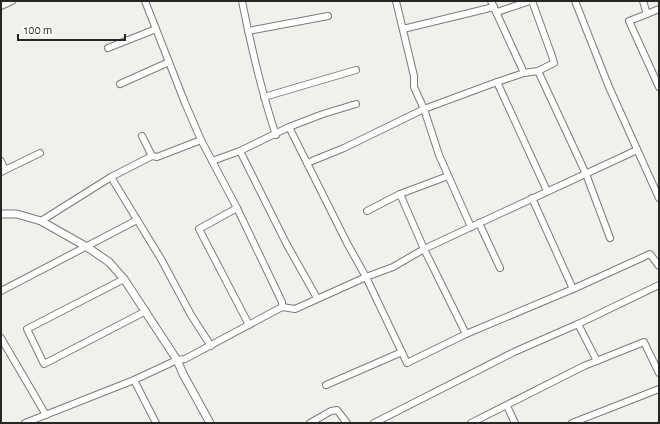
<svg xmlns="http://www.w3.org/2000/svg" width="660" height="424" font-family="'Alegreya Sans',sans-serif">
  <rect width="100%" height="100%" fill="#f1f0ec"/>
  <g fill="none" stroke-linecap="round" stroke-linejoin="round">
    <g stroke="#7c7b77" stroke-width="8">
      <g id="minor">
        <path d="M242,1C251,46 261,91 276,135"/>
        <polyline points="396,1 414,76 414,87 424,109 439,155 471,227"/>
        <polyline points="491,1 524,73 538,71 586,174 610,238"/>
        <polyline points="532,1 552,56 554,63 538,71"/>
        <polyline points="575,1 609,87 659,198"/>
        <polyline points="643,1 647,14 659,9"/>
        <polyline points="1,6 12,1"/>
        <polyline points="497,12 530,1"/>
        <polyline points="647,14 629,21 659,87"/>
        <polyline points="403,29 494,7"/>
        <polyline points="248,31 328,16"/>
        <polyline points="108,48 156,29"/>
        <polyline points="497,82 524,73"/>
        <polyline points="120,84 169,62"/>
        <polyline points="264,97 356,70"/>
        <polyline points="289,127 323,114 356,104"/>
        <polyline points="142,136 152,156"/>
        <polyline points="240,151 286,243 317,298"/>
        <polyline points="1,161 5,170 1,172"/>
        <polyline points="212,161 240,151 289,127 347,243 366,277 407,363 466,334 573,289 650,254 659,266"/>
        <polyline points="307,163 344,148 424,109 497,82 547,191"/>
        <polyline points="5,170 40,153"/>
        <polyline points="111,177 161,259 191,315 211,346"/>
        <polyline points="400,194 424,249 466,334"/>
        <polyline points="532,198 573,289"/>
        <polyline points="237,208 199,229 249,325"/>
        <polyline points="367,211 400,194 448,176"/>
        <polyline points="41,221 111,177 152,156 157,157 201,140"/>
        <polyline points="479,223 500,268"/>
        <polyline points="124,279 27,329 44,364 146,311"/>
        <polyline points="1,291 137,220"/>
        <polyline points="282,307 295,309 366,277 393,267 424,249 471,227 637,150"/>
        <polyline points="578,324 597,361"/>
        <polyline points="1,338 46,415"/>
        <polyline points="134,380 156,423"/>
        <polyline points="326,385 402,352"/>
        <polyline points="507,406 515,423"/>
        <polyline points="25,423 134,380 177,360 185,359 282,307 282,302 237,208 201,140 185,103 145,1"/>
        <polyline points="310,423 331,411 337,410 347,423"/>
        <polyline points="374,423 514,352 578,324 659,285"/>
        <polyline points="471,423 584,366 644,342 659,373"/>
        <polyline points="572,423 659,389"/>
      </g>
    </g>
    <g stroke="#7c7b77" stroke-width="9">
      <polyline id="tertiary" points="1,214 17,214 41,221 87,247 109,262 124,279 177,360 183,374 210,423"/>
    </g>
    <use href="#minor" stroke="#fff" stroke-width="6"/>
    <use href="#tertiary" stroke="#fff" stroke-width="7"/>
  </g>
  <rect width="660" height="424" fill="none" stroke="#262624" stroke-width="4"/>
  <path d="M18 34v6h107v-6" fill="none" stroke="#262624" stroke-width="2"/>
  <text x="24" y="34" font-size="12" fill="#262624" stroke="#fffef9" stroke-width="3" paint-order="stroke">100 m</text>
</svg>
